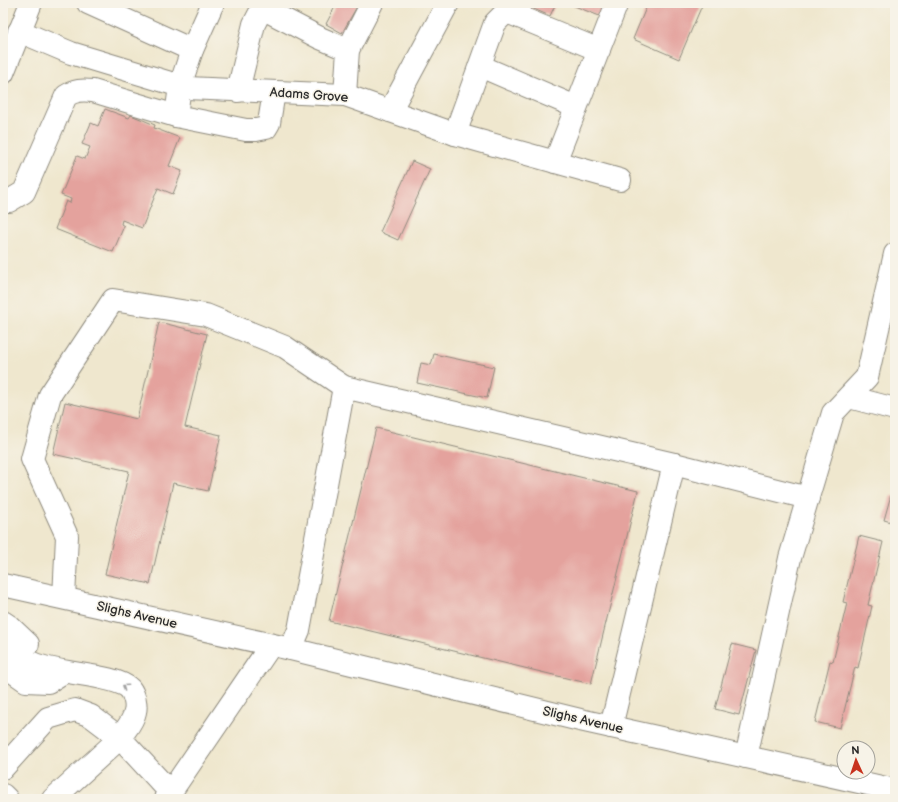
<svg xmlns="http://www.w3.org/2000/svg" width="898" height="802" font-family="'Balsamiq Sans',sans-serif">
  <rect width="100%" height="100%" fill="#f7f3e8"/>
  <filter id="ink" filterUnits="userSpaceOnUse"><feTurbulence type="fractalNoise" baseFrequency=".025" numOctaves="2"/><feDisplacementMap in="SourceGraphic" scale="8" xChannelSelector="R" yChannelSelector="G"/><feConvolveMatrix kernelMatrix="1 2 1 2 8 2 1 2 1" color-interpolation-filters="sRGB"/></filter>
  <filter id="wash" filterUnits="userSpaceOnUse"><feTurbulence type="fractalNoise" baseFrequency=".012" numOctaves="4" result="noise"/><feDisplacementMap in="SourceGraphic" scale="16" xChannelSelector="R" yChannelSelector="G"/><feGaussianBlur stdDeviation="0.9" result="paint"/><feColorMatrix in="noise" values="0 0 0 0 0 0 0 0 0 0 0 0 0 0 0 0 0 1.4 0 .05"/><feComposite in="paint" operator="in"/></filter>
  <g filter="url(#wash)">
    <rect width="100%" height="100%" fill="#efe7ce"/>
    <g id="blocks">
      <g fill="#e4a29d">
        <polygon points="337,3 359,3 342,33 326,24"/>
        <polygon points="531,3 556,3 550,16 529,7"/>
        <polygon points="567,3 608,3 602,17"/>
        <polygon points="648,3 703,3 679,59 633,39"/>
        <polygon points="105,109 129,118 131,115 155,125 154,128 180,138 169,166 182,171 173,194 158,188 142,228 122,220 121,224 124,226 113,252 55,229 66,201 70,203 71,199 61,195 77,156 85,159 90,147 82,144 91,123 98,126"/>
        <polygon points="412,161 430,169 398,240 380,232"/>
        <polygon points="159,322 207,334 185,427 221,435 208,491 173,483 150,584 105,574 129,471 53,454 65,402 137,419"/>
        <polygon points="434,354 494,367 487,398 417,383 421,363 431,365"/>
        <polygon points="376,428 638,491 591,684 329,621"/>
        <polygon points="891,495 895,496 895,523 884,520"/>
        <polygon points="859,536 883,542 868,605 872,606 858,668 855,667 840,728 815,722 830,661 833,662 847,603 843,602"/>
        <polygon points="732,644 756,650 739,715 715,709"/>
      </g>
    </g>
  </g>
  <g filter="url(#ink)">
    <use href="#blocks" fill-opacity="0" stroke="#8d897c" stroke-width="1"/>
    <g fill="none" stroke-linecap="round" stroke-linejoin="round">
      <g stroke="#8d897c" stroke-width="24">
        <g id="minor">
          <polyline points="88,3 192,50"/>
          <polyline points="213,3 192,50 180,86 176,116 246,130 256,130 266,128 269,123 274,92"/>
          <polyline points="262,8 320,38 348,50"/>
          <polyline points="507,12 599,50"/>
          <polyline points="19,31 71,53 187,88 345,95 455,134 620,180"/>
          <polyline points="480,66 576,107"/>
          <polyline points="238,91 254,24 265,3"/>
          <polyline points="345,95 348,50 372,3"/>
          <polyline points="390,111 448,3"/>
          <polyline points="455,134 495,23 514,4 521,3"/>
          <polyline points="555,162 617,3"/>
          <path d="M3,201H9L24,192L66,96C75,90 82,90 93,91L176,116"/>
          <polyline points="849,397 895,409"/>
          <polyline points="674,464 808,498"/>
          <polyline points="3,585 291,649 580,720 895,790"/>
          <polyline points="64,598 67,536 32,459 50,395 113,300 206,315 285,347 344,387"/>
          <polyline points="3,622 9,626 28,644"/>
          <path d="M3,639C9,647 19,656 28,661C51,675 115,673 130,689C134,694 137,705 135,712C133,722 125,730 120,738L171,793"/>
          <polyline points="291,649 299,630 344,387 674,464 611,727"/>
          <polyline points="3,663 6,667 26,681 48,682 64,672"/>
          <polyline points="746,757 790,558 833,413 867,377 895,254"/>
          <polyline points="3,768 48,718 75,710 91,716 120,738 53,799"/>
          <polyline points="3,795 7,799"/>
          <polyline points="166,799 271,645"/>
        </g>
      </g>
      <g stroke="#8d897c" stroke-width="24">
        <polyline id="major" points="3,73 31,3"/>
      </g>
      <use href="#minor" stroke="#fff" stroke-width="22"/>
      <use href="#major" stroke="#fff" stroke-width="22"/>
    </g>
    <defs><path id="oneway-chevron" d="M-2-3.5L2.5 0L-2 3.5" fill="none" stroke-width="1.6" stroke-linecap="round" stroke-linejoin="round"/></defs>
    <use stroke="#a0a0a0" href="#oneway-chevron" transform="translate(125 687) rotate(-145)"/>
  </g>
  <g text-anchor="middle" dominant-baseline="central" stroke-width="3" stroke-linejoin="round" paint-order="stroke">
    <g font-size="13" fill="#2b2b2b" stroke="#f7f3e8">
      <text transform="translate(309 95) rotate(4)">Adams Grove</text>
      <text transform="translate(137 615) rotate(13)">Slighs Avenue</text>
      <text transform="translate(583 720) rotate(13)">Slighs Avenue</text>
    </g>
  </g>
  <rect width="898" height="802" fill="none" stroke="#f7f3e8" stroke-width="16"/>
  <g transform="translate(856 760) rotate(357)"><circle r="19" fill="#f7f3e8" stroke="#a5a39c"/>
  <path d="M0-3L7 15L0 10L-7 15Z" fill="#c8321e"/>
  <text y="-6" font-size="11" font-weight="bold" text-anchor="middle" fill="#2b2b2b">N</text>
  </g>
</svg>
